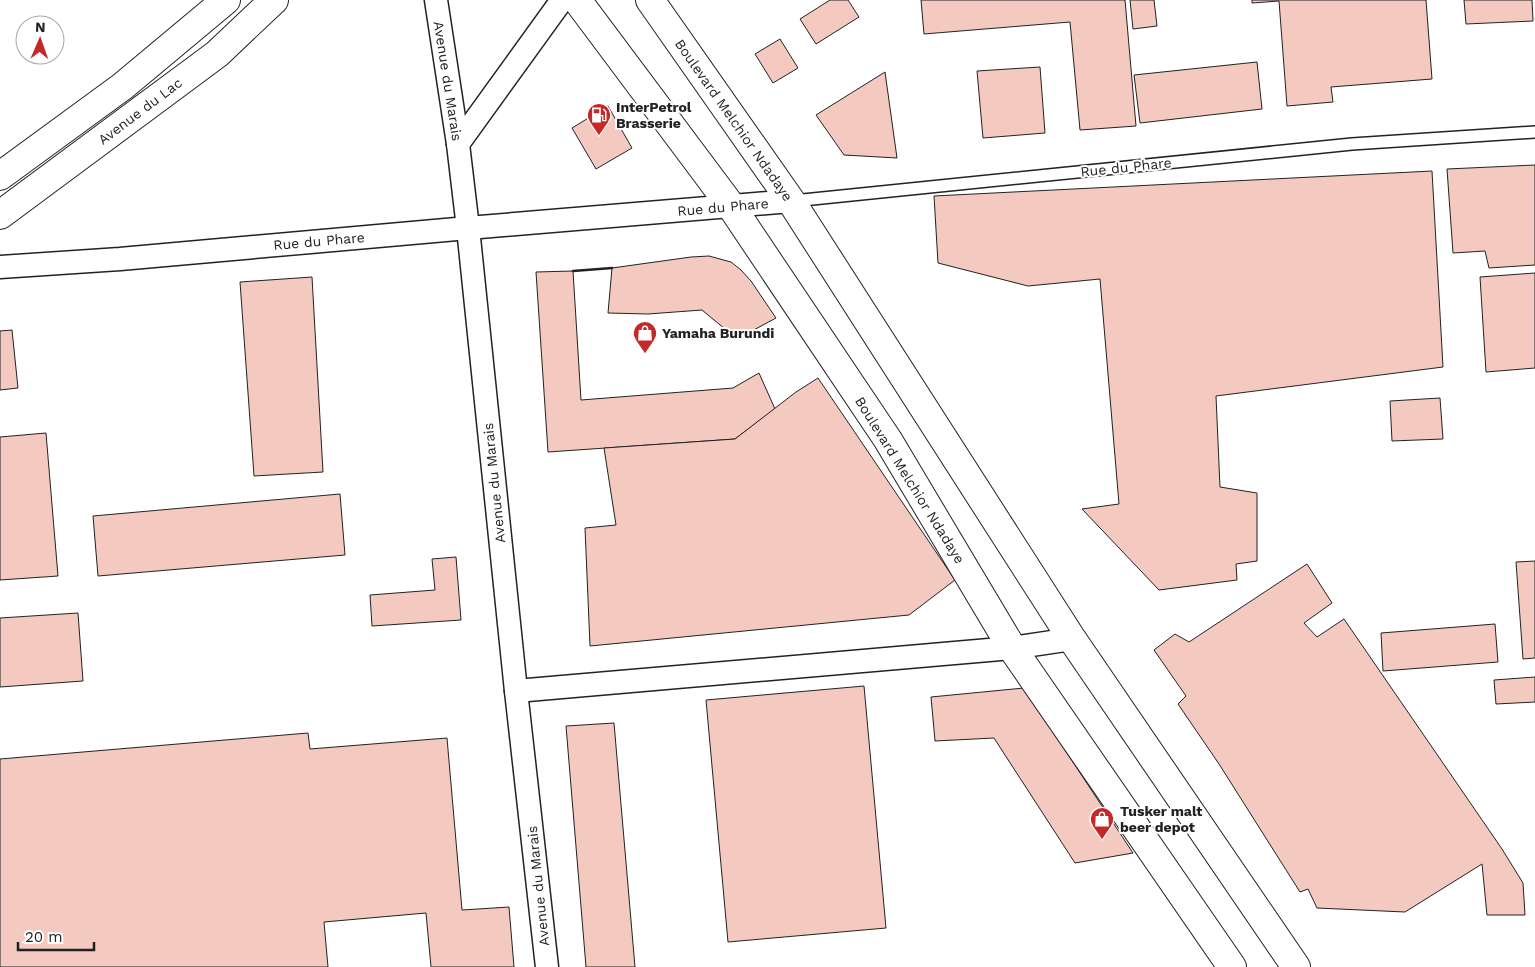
<svg xmlns="http://www.w3.org/2000/svg" width="1535" height="967" font-family="'Work Sans',sans-serif">
  <rect width="100%" height="100%" fill="#fff"/>
  <g fill="#f3c9c0" stroke="#222">
    <polygon points="830,0 848,0 859,17 816,44 800,19"/>
    <polygon points="921,0 1125,0 1136,126 1080,130 1070,22 924,34"/>
    <polygon points="1130,0 1154,0 1157,26 1133,29"/>
    <polygon points="1252,0 1426,0 1432,79 1331,87 1333,102 1287,106 1279,1 1252,3"/>
    <polygon points="1464,0 1532,0 1533,21 1466,24"/>
    <polygon points="780,39 798,68 773,83 755,54"/>
    <polygon points="1257,62 1262,109 1140,123 1134,75"/>
    <polygon points="1040,67 1045,133 983,138 977,71"/>
    <polygon points="885,72 897,158 844,155 816,115"/>
    <polygon points="608,106 632,148 596,169 572,128"/>
    <polygon points="1535,165 1535,265 1489,268 1485,251 1453,253 1447,169"/>
    <polygon points="1432,171 1443,367 1216,396 1220,487 1257,493 1257,561 1236,564 1237,580 1159,590 1082,509 1119,504 1100,279 1028,286 938,263 934,196"/>
    <polygon points="709,256 731,262 741,270 751,281 776,318 737,339 702,310 648,314 608,313 612,268 691,257"/>
    <polygon points="573,271 581,400 733,388 759,373 775,409 735,439 548,452 536,272"/>
    <polygon points="1535,273 1535,368 1486,372 1480,277"/>
    <polygon points="312,277 323,472 254,476 240,282"/>
    <polygon points="12,330 18,388 0,390 0,331"/>
    <polygon points="818,378 955,580 909,615 590,646 585,528 616,525 604,448 735,439 796,392"/>
    <polygon points="1440,398 1443,439 1392,441 1390,401"/>
    <polygon points="46,433 58,576 0,580 0,437"/>
    <polygon points="340,494 345,555 98,576 93,516"/>
    <polygon points="456,557 461,620 372,626 370,595 435,590 432,559"/>
    <polygon points="1535,561 1535,658 1523,659 1516,562"/>
    <polygon points="1307,564 1332,603 1304,623 1317,637 1344,619 1502,849 1523,883 1525,915 1487,915 1482,864 1405,912 1317,908 1308,889 1300,892 1219,764 1178,704 1186,696 1154,650 1175,634 1189,642"/>
    <polygon points="78,613 83,681 0,687 0,618"/>
    <polygon points="1495,624 1498,662 1383,671 1381,633"/>
    <polygon points="1535,677 1535,702 1496,704 1494,680"/>
    <polygon points="864,686 886,928 728,942 706,700"/>
    <polygon points="1024,688 1133,853 1075,863 994,738 935,741 931,697"/>
    <polygon points="614,723 635,967 586,967 566,726"/>
    <polygon points="308,733 310,749 447,738 462,910 509,907 514,967 431,967 426,913 324,922 328,967 0,967 0,759"/>
  </g>
  <g fill="none" stroke-linecap="round" stroke-linejoin="round">
    <g stroke="#222" stroke-width="14">
      <polyline id="service" points="793,201 1352,144 1535,132"/>
    </g>
    <g stroke="#222" stroke-width="25">
      <g id="minor">
        <polyline points="436,0 458,144 468,228 516,691 547,967"/>
        <polyline points="458,144 562,0"/>
        <polyline points="0,267 120,259 468,228 791,201"/>
        <polyline points="516,691 1012,648 1072,639"/>
      </g>
    </g>
    <g stroke="#222" stroke-width="30">
      <g id="secondary">
        <polyline points="0,176 123,86 226,0"/>
        <polyline points="0,215 217,54 274,0"/>
      </g>
    </g>
    <g stroke="#222" stroke-width="30">
      <g id="primary">
        <polyline points="577,0 731,206 888,440 1012,648 1232,967"/>
        <polyline points="650,0 791,201 1072,639 1296,967"/>
      </g>
    </g>
    <use href="#service" stroke="#fff" stroke-width="11"/>
    <use href="#minor" stroke="#fff" stroke-width="22"/>
    <use href="#secondary" stroke="#fff" stroke-width="28"/>
    <use href="#primary" stroke="#fff" stroke-width="28"/>
    <polyline stroke="#222" stroke-width="2.5" points="573,271 612,268"/>
  </g>
  <defs>
    <g id="fuel-pin" transform="scale(1.25)"><path d="M0 17L-7.5 6A9.5 9.5 0 1 1 7.5 6Z" fill="#c62828" stroke="#fff"/><path d="M-5.5-6h7V0h2V4h1.3V-2.5L3-4.5l.8-.8L6-3V5H2.5V1h-1V6h-7ZM-4.2-4.7v3.2H.2V-4.7Z" fill="#fff"/></g>
    <g id="shop-pin" transform="scale(1.25)"><path d="M0 17L-7.5 6A9.5 9.5 0 1 1 7.5 6Z" fill="#c62828" stroke="#fff"/><path d="M-5-2.5h2.3a2.7 3.5 0 0 1 5.4 0H5L5.5 6h-11ZM-1.5-2.5h3a1.5 2.3 0 0 0-3 0Z" fill="#fff"/></g>
  </defs>
  <g fill-rule="evenodd">
    <use href="#fuel-pin" x="599" y="115"/>
    <use href="#shop-pin" x="645" y="333"/>
    <use href="#shop-pin" x="1102" y="819"/>
  </g>
  <g text-anchor="middle" dominant-baseline="central" stroke-width="4" stroke-linejoin="round" paint-order="stroke">
    <g font-size="14" fill="#222" stroke="#fff">
      <text transform="translate(448 81) rotate(81)">Avenue du Marais</text>
      <text transform="translate(140 111) rotate(-37)">Avenue du Lac</text>
      <text transform="translate(734 120) rotate(55)">Boulevard Melchior Ndadaye</text>
      <text transform="translate(1126 167) rotate(-6)">Rue du Phare</text>
      <text transform="translate(723 207) rotate(-5)">Rue du Phare</text>
      <text transform="translate(319 241) rotate(-5)">Rue du Phare</text>
      <text transform="translate(910 480) rotate(58)">Boulevard Melchior Ndadaye</text>
      <text transform="translate(494 483) rotate(-96)">Avenue du Marais</text>
      <text transform="translate(538 886) rotate(-96)">Avenue du Marais</text>
    </g>
    <g font-size="14" font-weight="bold" fill="#222" stroke="#fff" text-anchor="start">
      <text x="616" y="107">InterPetrol<tspan x="616" dy="16">Brasserie</tspan></text>
      <text x="662" y="333">Yamaha Burundi</text>
      <text x="1120" y="811">Tusker malt<tspan x="1120" dy="16">beer depot</tspan></text>
    </g>
  </g>
  <g transform="translate(40 40) rotate(2)"><circle r="24" fill="#ffffff" stroke="#a7a7a7"/>
  <path d="M0-4L9 19L0 12L-9 19Z" fill="#c62828"/>
  <text y="-8" font-size="14" font-weight="bold" text-anchor="middle" fill="#222222">N</text>
  </g>
  <path d="M18 942v8h76v-8" fill="none" stroke="#222222" stroke-width="2.5"/>
  <text x="25" y="942" font-size="15" fill="#222222" stroke="#ffffff" stroke-width="4" paint-order="stroke">20 m</text>
</svg>
